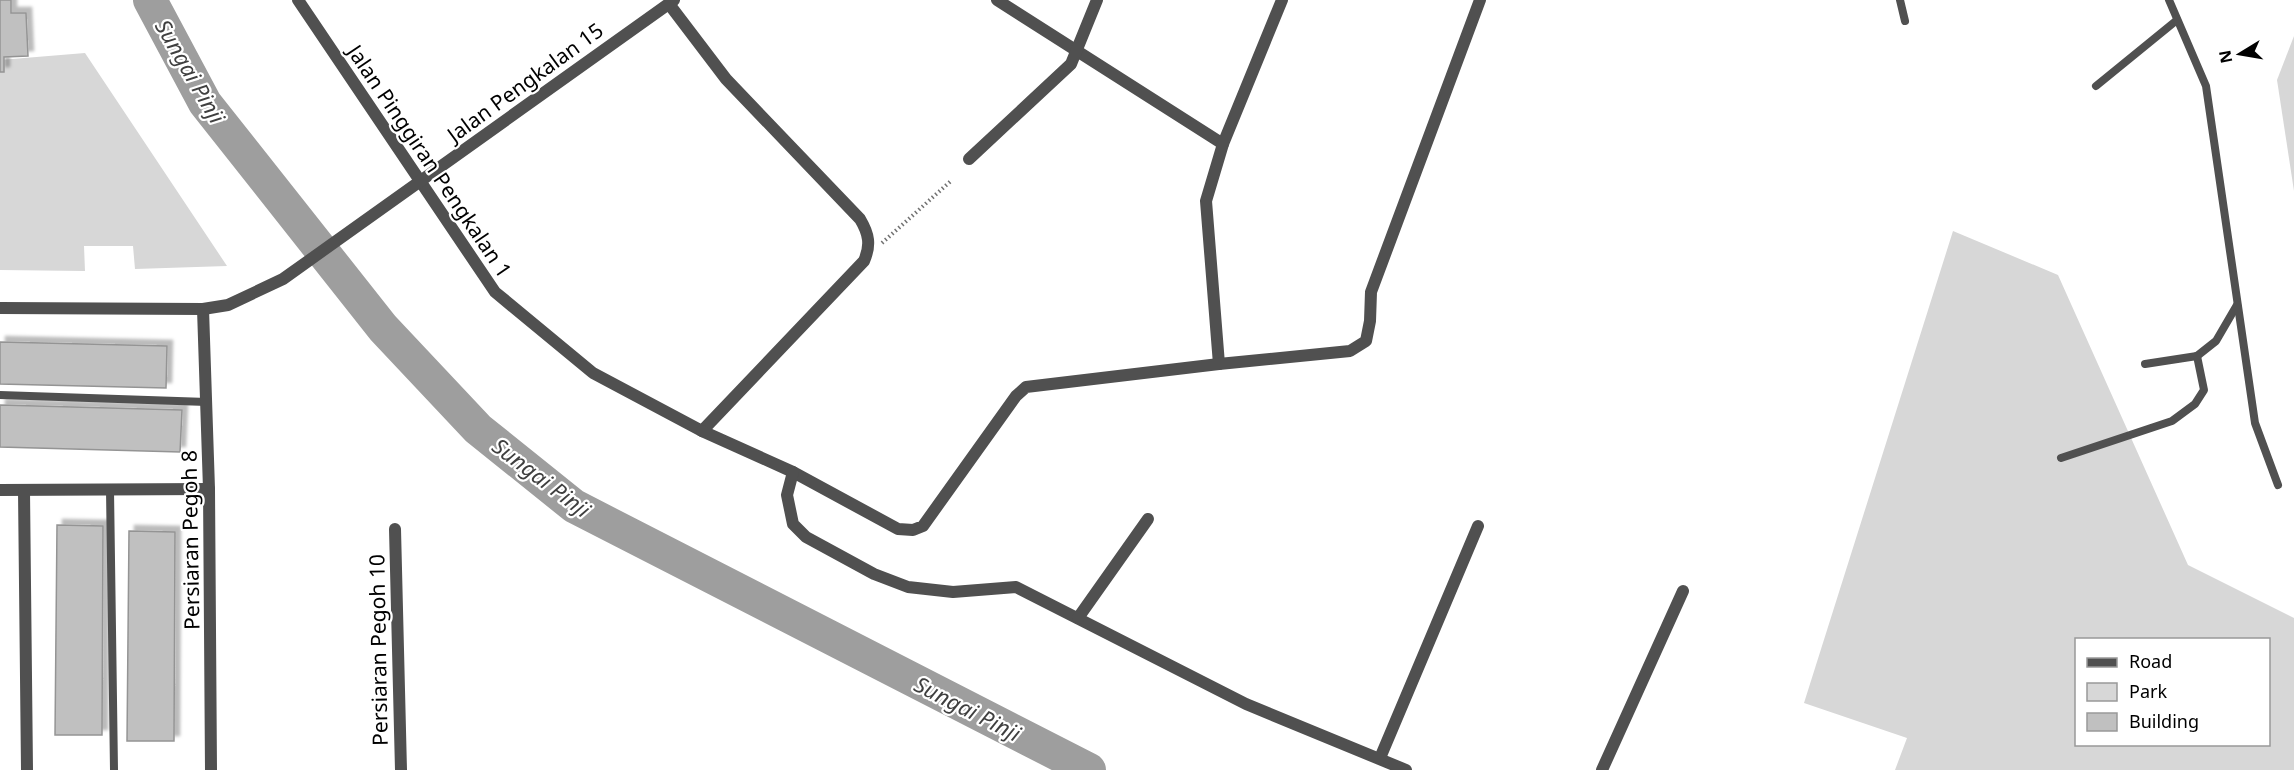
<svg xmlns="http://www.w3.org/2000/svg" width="2294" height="770" font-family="'Noto Sans',sans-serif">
  <defs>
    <filter id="shadow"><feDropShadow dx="5.5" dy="-5.5" stdDeviation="1.5" flood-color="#0004"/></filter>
  </defs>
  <rect width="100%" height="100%" fill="#fff"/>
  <g fill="#d7d7d7" fill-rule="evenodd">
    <polygon points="2294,36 2294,191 2277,80"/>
    <polygon points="85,53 227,266 135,269 133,246 84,246 85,271 0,270 0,60"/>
    <path d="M1953,231L2058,275L2188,565L2294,618V770H1895L1907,738L1804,703ZM2076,640H2268V744H2076Z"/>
  </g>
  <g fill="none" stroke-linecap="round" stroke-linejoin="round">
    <polyline stroke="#9e9e9e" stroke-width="34" points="150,0 205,103 383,328 478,429 574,506 1089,770"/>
  </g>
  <g fill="#c0c0c0" stroke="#949494" stroke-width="1.5" filter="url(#shadow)">
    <polygon points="0,0 11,0 11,13 26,13 28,56 4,57 4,72 0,72"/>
    <polygon points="0,342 167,346 166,388 0,384"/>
    <polygon points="0,405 182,410 180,452 0,447"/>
    <polygon points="57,525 103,526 102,735 55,735"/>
    <polygon points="129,531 175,532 174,741 127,741"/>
  </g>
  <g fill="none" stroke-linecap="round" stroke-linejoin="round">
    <polyline stroke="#727272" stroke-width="4" stroke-dasharray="1.5 3" stroke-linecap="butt" points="882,243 952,180"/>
    <g stroke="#505050" stroke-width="8">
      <polyline points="1900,0 1905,21"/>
      <polyline points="2169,0 2206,86 2255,423 2278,485"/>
      <polyline points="2096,86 2177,20"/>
      <polyline points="2145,364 2197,356 2216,341 2237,305"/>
      <polyline points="0,395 207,402"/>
      <polyline points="2061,458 2172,421 2195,404 2204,390 2197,356"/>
      <polyline points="110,490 114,770"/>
    </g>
    <g stroke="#505050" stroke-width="12">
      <path d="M298,0L495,292L593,373L702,431L864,261C871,245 869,234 860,219L726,79L669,4"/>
      <polyline points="997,0 1223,144"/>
      <polyline points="969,159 1071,64 1097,0"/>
      <polyline points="0,308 203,309 228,305 283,279 674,0"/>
      <polyline points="203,309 209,489 211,770"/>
      <polyline points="1219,364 1206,201 1223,144 1282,0"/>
      <polyline points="702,431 793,472 898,529 913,530 923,526 1016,396 1026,387 1219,364 1350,351 1366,341 1370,321 1371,292 1480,0"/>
      <polyline points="793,472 787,495 793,524 806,537 874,574 908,587 953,592 1016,587 1246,704 1406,770"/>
      <polyline points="0,490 209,489"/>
      <polyline points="24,491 27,770"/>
      <polyline points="395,529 401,770"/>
      <polyline points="1078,618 1148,519"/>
      <polyline points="1380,758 1478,526"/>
      <polyline points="1602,770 1683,591"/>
    </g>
  </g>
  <g text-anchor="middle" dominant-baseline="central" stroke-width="4.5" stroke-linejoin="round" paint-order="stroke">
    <g font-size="21" fill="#000" stroke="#fff">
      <text transform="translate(525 82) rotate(-36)">Jalan Pengkalan 15</text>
      <text transform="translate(430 161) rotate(56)">Jalan Pinggiran Pengkalan 1</text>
      <text transform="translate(190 540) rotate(-91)">Persiaran Pegoh 8</text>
      <text transform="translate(378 650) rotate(-91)">Persiaran Pegoh 10</text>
    </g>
    <g font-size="22" font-style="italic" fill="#3f3f3f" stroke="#fff">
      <text transform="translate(191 71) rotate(60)">Sungai Pinji</text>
      <text transform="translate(542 477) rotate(37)">Sungai Pinji</text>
      <text transform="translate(968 708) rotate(27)">Sungai Pinji</text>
    </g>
  </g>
  <rect x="2075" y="638" width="195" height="108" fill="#ffffff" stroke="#999999" stroke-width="1.5"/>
  <rect x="2087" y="658" width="30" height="9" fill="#505050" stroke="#999999" stroke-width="1.5"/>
  <text x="2129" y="668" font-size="18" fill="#000000">Road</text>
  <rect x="2087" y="683" width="30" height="18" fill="#d7d7d7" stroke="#999999" stroke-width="1.5"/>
  <text x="2129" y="698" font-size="18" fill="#000000">Park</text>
  <rect x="2087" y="713" width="30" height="18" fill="#c0c0c0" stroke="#999999" stroke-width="1.5"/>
  <text x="2129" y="728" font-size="18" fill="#000000">Building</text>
  <g transform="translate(2240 54) rotate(259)" stroke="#ffffff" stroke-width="4.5" paint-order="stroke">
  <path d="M0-4.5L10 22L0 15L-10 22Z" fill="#000000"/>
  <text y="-9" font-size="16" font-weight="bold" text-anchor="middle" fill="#000000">N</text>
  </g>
</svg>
